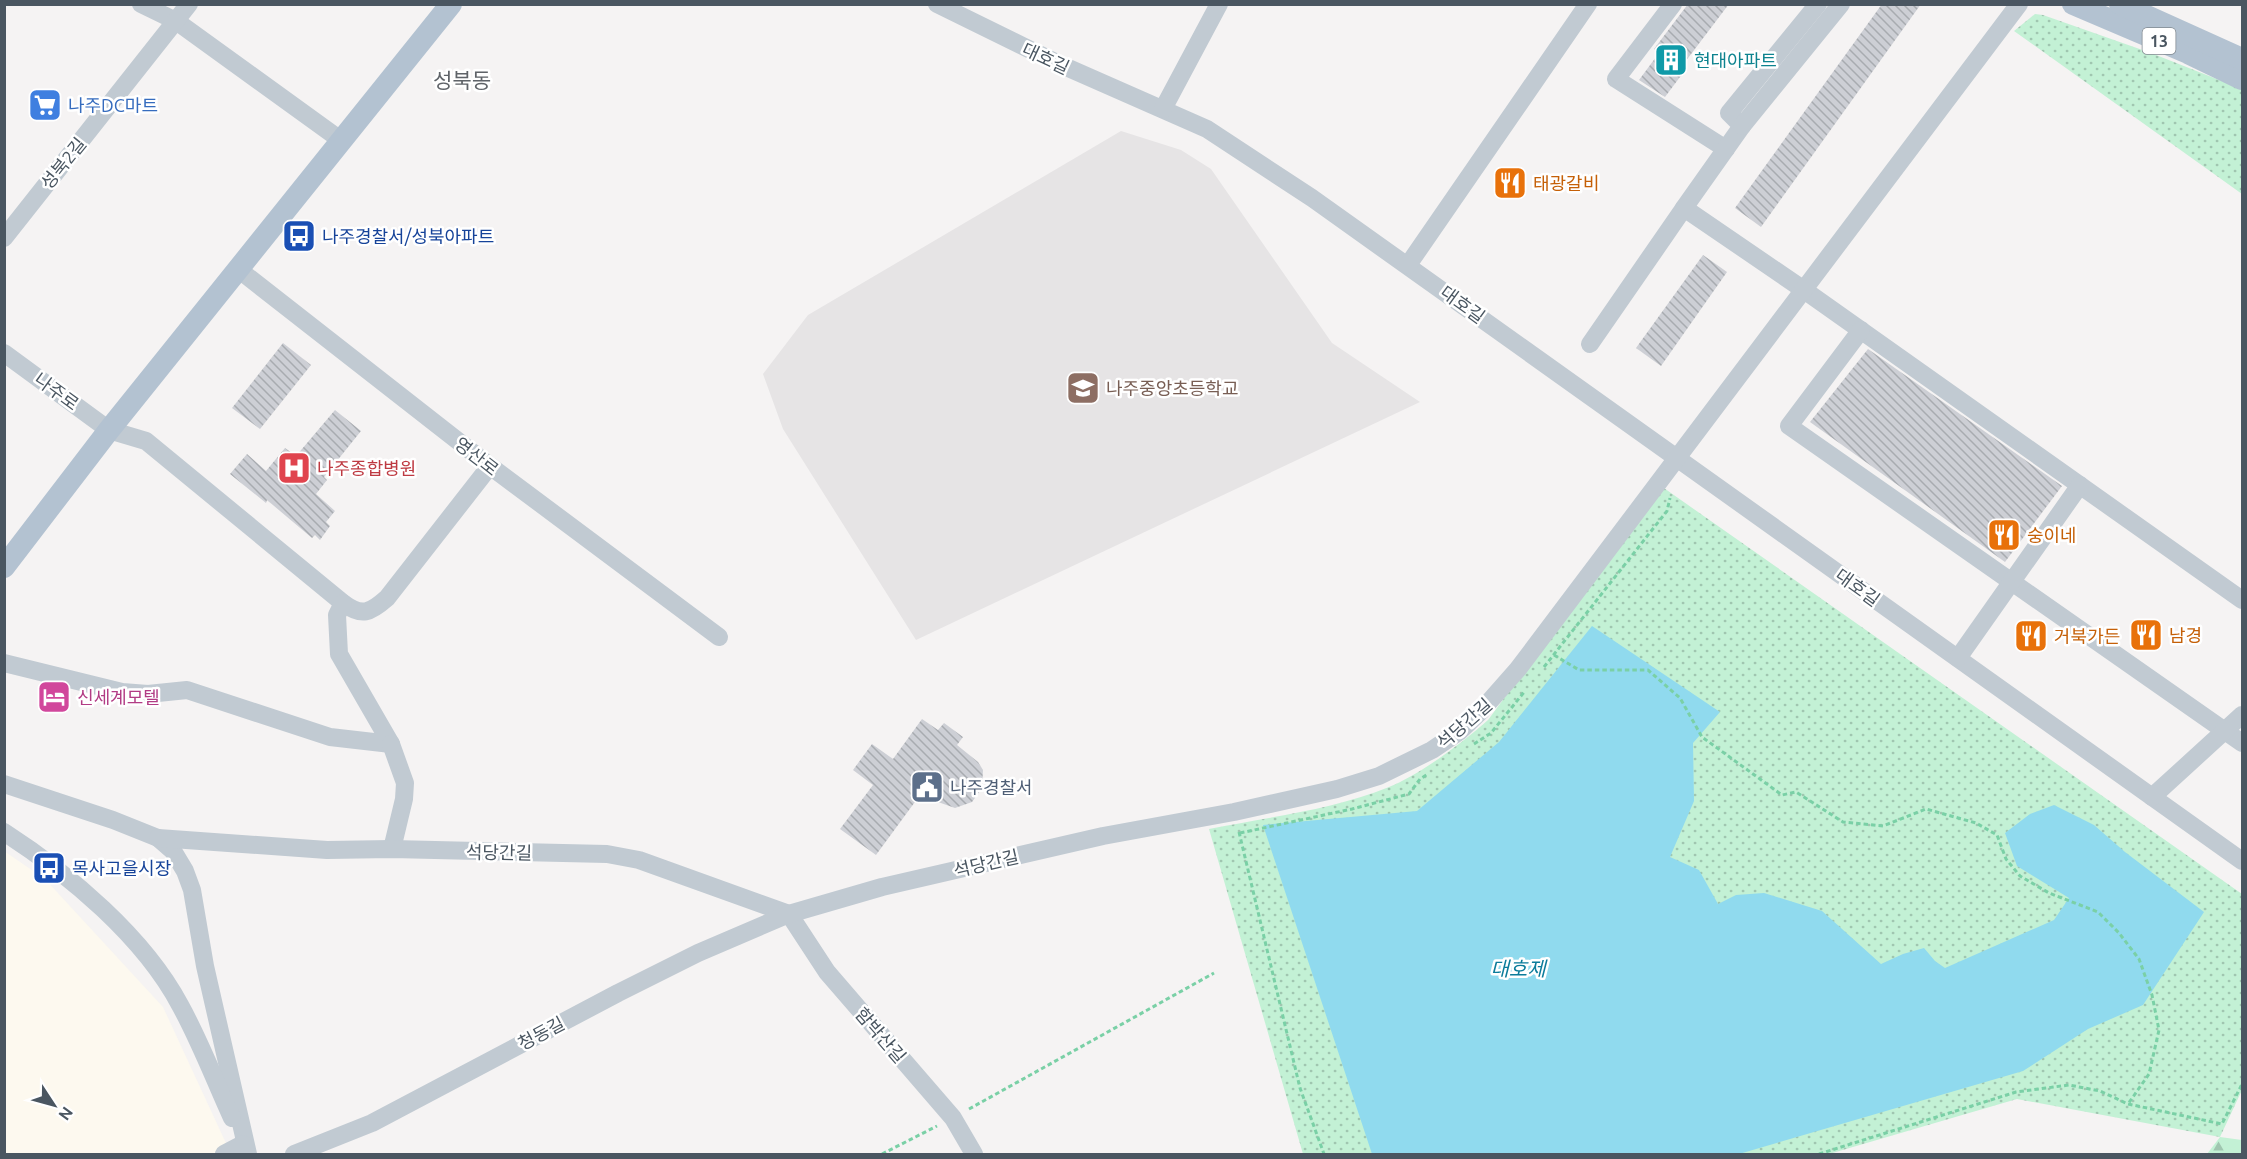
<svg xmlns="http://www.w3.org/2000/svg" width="2247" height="1159" font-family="Ubuntu,'Noto Sans KR',sans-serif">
  <defs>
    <pattern id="grass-dots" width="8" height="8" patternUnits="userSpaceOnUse" patternTransform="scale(1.5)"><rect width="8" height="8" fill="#c3f1d5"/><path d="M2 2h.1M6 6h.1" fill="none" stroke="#a0c6b0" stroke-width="1.8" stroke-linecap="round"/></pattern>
    <pattern id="forest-firs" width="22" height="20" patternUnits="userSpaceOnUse" patternTransform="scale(1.5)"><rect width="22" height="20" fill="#c3f1d5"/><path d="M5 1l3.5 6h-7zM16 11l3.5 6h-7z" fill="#a0c6b0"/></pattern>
    <pattern id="building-back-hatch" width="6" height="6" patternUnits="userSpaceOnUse" patternTransform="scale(1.5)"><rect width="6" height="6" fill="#cdcfd5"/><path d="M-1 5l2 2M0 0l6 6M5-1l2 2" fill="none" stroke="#a8abb0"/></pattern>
  </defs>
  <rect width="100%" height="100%" fill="#f5f3f3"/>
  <polygon fill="#fdf9ef" points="4,851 45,879 163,1007 231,1154 5,1154"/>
  <polygon fill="#e6e4e5" points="1121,131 1181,150 1211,169 1332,343 1420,402 916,640 783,429 763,374 808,315"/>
  <g fill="url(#grass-dots)">
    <polygon points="2035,14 2043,15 2151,53 2242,89 2242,194 2014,31"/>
    <path d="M1661,486L2242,894V1090L2220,1137L2017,1099L1829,1154H1303L1209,829C1269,817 1332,810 1389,787C1421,774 1462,743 1488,720Z"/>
  </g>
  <polygon fill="url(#forest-firs)" points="2220,1137 2242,1140 2242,1154 2207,1154"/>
  <polygon fill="#90daee" points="1592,626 1720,712 1693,743 1694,801 1670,857 1699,870 1718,904 1736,895 1764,893 1822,911 1881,964 1903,954 1924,948 1935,961 1945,968 2054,920 2069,898 2017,866 2005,833 2030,814 2054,805 2094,825 2125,852 2204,912 2143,1005 2088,1029 2023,1071 1739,1154 1372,1154 1263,825 1417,811 1499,742"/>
  <g fill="url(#building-back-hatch)">
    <polygon points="1688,4 1729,4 1682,66 1686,69 1665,97 1639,80 1659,53 1654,49"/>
    <polygon points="1882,4 1921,4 1761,227 1735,208"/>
    <polygon points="1703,255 1727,272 1661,366 1636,348"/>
    <polygon points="283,343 311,365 260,429 232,408"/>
    <polygon points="1868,349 2062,486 2005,562 1810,422"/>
    <polygon points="335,410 361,431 324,477 327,480 316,494 335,511 326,522 330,526 320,540 315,535 312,538 267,500 266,503 230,474 247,454 266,471 285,448 296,456"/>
    <polygon points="922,719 938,730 944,723 963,737 957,745 978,762 983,770 982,788 972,802 955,808 938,802 923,791 876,855 840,829 873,785 853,770 872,744 893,759"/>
  </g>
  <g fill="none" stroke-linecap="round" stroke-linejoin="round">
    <g stroke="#7ad0a6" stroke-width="3" stroke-dasharray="4.5 3" stroke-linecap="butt">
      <polyline points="1554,655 1579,670 1648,670 1680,698 1702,737 1782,795 1796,792 1843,822 1883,826 1926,809 1976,823 1997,835 2006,859 2020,876 2049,893 2098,912 2119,933 2139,959 2152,995 2159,1030 2149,1074 2128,1104"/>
      <polyline points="1544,667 1667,511 1670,498"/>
      <polyline points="1474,744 1491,733 1525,691"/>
      <polyline points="1239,832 1300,1088 1324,1154"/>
      <polyline points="1240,833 1352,809 1409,794 1420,779 1428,774"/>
      <polyline points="969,1109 1214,973"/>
      <polyline points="882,1154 937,1126"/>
      <polyline points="1819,1154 2016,1092 2069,1085 2100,1091 2128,1104 2222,1124 2242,1084"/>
    </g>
    <g stroke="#c1cad2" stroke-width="18">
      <polyline points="141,4 176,21 342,141"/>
      <polyline points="937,4 1057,63 1207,129 1312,198 2242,861"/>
      <polyline points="1673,4 1616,79 1726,149"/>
      <polyline points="1818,4 1729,113 1742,126 1684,208 1804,290 2242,600"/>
      <polyline points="1163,109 1219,4"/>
      <polyline points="1742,126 1841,4"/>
      <polyline points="4,238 189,4"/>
      <polyline points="1408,265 1588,4"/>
      <polyline points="238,269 490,466 719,637"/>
      <polyline points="1861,330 1789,426 2242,743"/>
      <polyline points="1590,344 1684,208"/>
      <path d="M4,353L109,430L146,441L343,603C362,617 370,613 387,598L490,466"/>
      <polyline points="1958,658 2080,485"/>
      <polyline points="4,663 122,692 148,694 187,690 330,737 391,744 339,654 337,615 343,603"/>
      <polyline points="391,744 405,783 404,799 392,849"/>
      <polyline points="4,784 113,820 158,838 173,851 185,871 192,890 205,966 248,1154"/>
      <polyline points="2152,797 2242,715"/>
      <path d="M4,832C69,874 144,937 180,1005C200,1041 215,1081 232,1118"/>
      <polyline points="158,838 327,850 392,849 607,854 639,860 789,914"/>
      <polyline points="789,914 827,972 953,1118 974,1154"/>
      <polyline points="224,1154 243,1144"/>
      <polyline points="294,1154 372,1123 618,993 698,953 789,914 882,887 1103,836 1234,812 1337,789 1379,776 1432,750 1460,731 1481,711 1518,669 2019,4"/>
    </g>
    <g stroke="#b3c2d1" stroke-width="22">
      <polyline points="2073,4 2188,53 2242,79"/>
      <polyline points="2120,4 2242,59"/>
      <polyline points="4,567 109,430 451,4"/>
    </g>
  </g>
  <defs>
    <g id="building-square" transform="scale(1.725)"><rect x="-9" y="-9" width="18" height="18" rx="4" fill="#0f9aa8" stroke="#fff"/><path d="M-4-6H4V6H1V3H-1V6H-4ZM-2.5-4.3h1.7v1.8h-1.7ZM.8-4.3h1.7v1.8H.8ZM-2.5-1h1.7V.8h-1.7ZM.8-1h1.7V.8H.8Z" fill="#fff"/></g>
    <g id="supermarket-square" transform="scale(1.725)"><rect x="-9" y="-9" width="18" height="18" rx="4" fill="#3f7fe0" stroke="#fff"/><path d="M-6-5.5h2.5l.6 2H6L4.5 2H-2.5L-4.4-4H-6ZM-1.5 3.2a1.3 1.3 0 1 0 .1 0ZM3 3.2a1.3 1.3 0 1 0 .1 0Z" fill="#fff"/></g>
    <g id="restaurant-square" transform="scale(1.725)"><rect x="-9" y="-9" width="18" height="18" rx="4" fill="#e8710a" stroke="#fff"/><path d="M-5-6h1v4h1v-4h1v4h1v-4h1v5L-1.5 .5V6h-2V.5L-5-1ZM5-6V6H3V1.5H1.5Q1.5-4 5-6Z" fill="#fff"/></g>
    <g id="bus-square" transform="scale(1.725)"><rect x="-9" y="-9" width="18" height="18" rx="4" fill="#1a4fb4" stroke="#fff"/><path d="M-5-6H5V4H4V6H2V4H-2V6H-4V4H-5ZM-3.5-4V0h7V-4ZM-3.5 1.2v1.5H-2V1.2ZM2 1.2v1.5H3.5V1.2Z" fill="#fff"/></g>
    <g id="school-square" transform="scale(1.725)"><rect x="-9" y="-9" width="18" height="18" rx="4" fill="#8d6e63" stroke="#fff"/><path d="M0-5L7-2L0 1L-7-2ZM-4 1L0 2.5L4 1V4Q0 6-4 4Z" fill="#fff"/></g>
    <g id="hospital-square" transform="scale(1.725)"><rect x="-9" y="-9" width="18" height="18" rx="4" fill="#e0444e" stroke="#fff"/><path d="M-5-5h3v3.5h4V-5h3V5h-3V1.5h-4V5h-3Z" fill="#fff"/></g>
    <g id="hotel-square" transform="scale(1.725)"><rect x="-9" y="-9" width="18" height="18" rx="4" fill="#d1479c" stroke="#fff"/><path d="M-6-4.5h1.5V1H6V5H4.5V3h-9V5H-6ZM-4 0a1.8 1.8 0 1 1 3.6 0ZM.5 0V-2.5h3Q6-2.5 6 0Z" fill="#fff"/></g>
    <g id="civic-square" transform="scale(1.725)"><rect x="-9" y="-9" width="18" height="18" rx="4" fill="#5c6f8a" stroke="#fff"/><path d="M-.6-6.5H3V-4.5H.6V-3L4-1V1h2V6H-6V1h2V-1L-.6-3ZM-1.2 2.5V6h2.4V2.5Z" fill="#fff"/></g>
  </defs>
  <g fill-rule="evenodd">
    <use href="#building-square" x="1671" y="60"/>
    <use href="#supermarket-square" x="45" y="105"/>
    <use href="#restaurant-square" x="1510" y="183"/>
    <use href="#bus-square" x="299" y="236"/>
    <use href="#school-square" x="1083" y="388"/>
    <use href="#hospital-square" x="294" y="468"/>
    <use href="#restaurant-square" x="2004" y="535"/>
    <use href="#restaurant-square" x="2146" y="635"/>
    <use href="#restaurant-square" x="2031" y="636"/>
    <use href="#hotel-square" x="54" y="697"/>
    <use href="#civic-square" x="927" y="787"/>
    <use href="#bus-square" x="49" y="868"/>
  </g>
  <g text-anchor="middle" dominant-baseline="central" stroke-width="5" stroke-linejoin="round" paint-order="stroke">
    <rect fill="#fff" stroke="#808990" stroke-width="1.5" x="2142.5" y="28" width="33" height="26" rx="4.5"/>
    <g font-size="16" font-weight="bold" fill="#4a5661">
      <text x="2159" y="41">13</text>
    </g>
    <g font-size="18" fill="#4a5661" stroke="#fff">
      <text transform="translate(1046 58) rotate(25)">대호길</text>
      <text transform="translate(63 163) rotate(-51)">성북2길</text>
      <text transform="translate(1463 304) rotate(36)">대호길</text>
      <text transform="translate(57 391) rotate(36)">나주로</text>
      <text transform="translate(477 456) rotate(38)">영산로</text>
      <text transform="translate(1858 587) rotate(36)">대호길</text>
      <text transform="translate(1464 723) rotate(-41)">석당간길</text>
      <text transform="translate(499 852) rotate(1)">석당간길</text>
      <text transform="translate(986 863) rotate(-13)">석당간길</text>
      <text transform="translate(541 1033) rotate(-28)">청동길</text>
      <text transform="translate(881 1035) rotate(49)">함박산길</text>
    </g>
    <g font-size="18" fill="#0d838f" stroke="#fff" text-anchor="start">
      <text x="1694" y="60">현대아파트</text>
    </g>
    <g font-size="18" fill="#366cbe" stroke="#fff" text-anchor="start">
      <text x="68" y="105">나주DC마트</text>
    </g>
    <g font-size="18" fill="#c56008" stroke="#fff" text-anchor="start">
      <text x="1533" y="183">태광갈비</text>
      <text x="2027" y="535">숭이네</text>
      <text x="2169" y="635">남경</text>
      <text x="2054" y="636">거북가든</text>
    </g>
    <g font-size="18" fill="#164399" stroke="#fff" text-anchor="start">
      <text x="322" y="236">나주경찰서/성북아파트</text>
      <text x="72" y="868">목사고을시장</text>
    </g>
    <g font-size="18" fill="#785e54" stroke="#fff" text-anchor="start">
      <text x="1106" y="388">나주중앙초등학교</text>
    </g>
    <g font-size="18" fill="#be3a42" stroke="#fff" text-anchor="start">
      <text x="317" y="468">나주종합병원</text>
    </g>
    <g font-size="18" fill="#b23c85" stroke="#fff" text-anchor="start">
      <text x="77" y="697">신세계모텔</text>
    </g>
    <g font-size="18" fill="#4e5e75" stroke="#fff" text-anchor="start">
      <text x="950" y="787">나주경찰서</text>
    </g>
    <g font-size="20" font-style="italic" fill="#0c7c9b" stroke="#fff">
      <text x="1518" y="968">대호제</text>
    </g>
    <g font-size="21" fill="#5f6368" stroke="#fff">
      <text x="462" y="80">성북동</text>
    </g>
  </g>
  <rect width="2247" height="1159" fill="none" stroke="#4a5661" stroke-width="12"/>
  <g transform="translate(54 1105) rotate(126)" stroke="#ffffff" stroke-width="4.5" paint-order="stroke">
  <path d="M0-4.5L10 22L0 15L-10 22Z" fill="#4a5661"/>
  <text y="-9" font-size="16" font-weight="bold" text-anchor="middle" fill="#4a5661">N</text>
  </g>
</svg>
